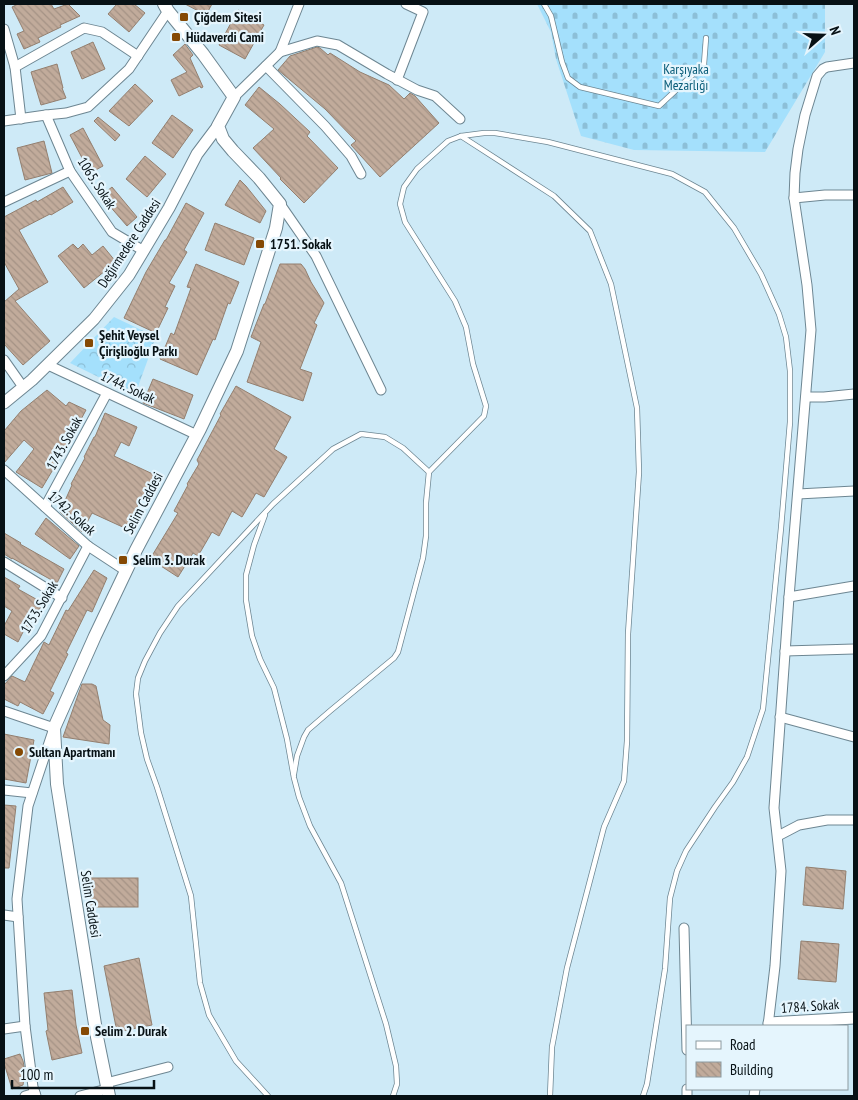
<svg xmlns="http://www.w3.org/2000/svg" width="858" height="1100" font-family="'PT Sans Narrow',sans-serif">
  <defs>
    <pattern id="forest-crowns" width="20" height="18" patternUnits="userSpaceOnUse" patternTransform="scale(1.25)"><rect width="20" height="18" fill="#a4e0fc"/><path d="M2 6a3 3 0 1 1 6 0M12 15a3 3 0 1 1 6 0" fill="none" stroke="#8cbfd7"/></pattern>
    <pattern id="cemetery-stones" width="16" height="16" patternUnits="userSpaceOnUse" patternTransform="scale(1.25)"><rect width="16" height="16" fill="#a4e0fc"/><path d="M2 7V4a2 2 0 0 1 4 0v3zM10 15v-3a2 2 0 0 1 4 0v3z" fill="#8cbfd7"/></pattern>
    <pattern id="building-back-hatch" width="6" height="6" patternUnits="userSpaceOnUse" patternTransform="scale(1.25)"><rect width="6" height="6" fill="#c1ab9b"/><path d="M-1 5l2 2M0 0l6 6M5-1l2 2" fill="none" stroke="#a49285"/></pattern>
  </defs>
  <rect width="100%" height="100%" fill="#ceeaf7"/>
  <polygon fill="url(#forest-crowns)" points="114,317 156,337 135,395 70,363"/>
  <polygon fill="url(#cemetery-stones)" points="537,4 825,4 825,52 765,152 634,150 581,136 556,59 551,32"/>
  <g fill="url(#building-back-hatch)" stroke="#937f6f">
    <polygon points="18,4 51,4 54,9 68,4 80,16 60,25 61,27 38,38 40,42 24,49 17,34 24,31 12,7"/>
    <polygon points="117,4 134,4 145,13 129,32 108,14"/>
    <polygon points="185,4 212,4 206,15"/>
    <polygon points="238,10 264,25 245,59 219,45"/>
    <polygon points="93,42 105,69 82,79 71,52"/>
    <polygon points="185,44 193,55 190,58 203,87 201,88 200,86 179,96 171,80 187,72 173,55"/>
    <polygon points="317,47 320,48 328,55 330,53 360,72 389,85 404,99 410,93 415,96 439,123 380,177 351,145 356,141 325,109 278,70 290,56"/>
    <polygon points="57,64 63,88 62,88 66,98 41,105 31,72"/>
    <polygon points="135,84 153,101 129,126 109,111"/>
    <polygon points="259,87 280,104 310,132 307,136 338,168 304,203 280,179 281,178 253,148 274,129 245,105"/>
    <polygon points="172,115 193,130 173,158 152,143"/>
    <polygon points="98,117 120,135 115,141 94,121"/>
    <polygon points="83,128 103,166 90,173 70,135"/>
    <polygon points="44,141 52,173 25,180 17,148"/>
    <polygon points="145,156 166,174 147,197 126,179"/>
    <polygon points="240,180 246,186 266,211 260,223 225,205"/>
    <polygon points="63,187 73,202 51,215 50,214 19,230 48,282 15,301 50,341 23,365 4,344 4,302 19,289 4,262 4,217 36,200 37,202"/>
    <polygon points="112,187 137,217 127,226 101,196"/>
    <polygon points="186,203 204,213 184,250 187,252 169,283 175,286 165,307 168,308 156,333 124,318 146,272 165,240 166,240"/>
    <polygon points="215,223 254,238 244,265 205,250"/>
    <polygon points="73,244 78,249 83,244 92,255 103,246 116,262 84,288 58,256"/>
    <polygon points="196,264 239,282 230,304 228,303 215,340 213,339 197,375 160,359 171,333 174,335 191,288 187,287"/>
    <polygon points="280,264 301,264 305,269 311,282 324,303 314,323 317,325 300,369 312,373 303,401 247,382 261,342 251,337 264,304 265,304"/>
    <polygon points="153,379 193,395 184,419 143,403"/>
    <polygon points="236,386 291,417 274,449 287,457 264,497 256,493 242,517 232,511 219,536 212,532 198,556 193,553 178,577 150,559 178,513 174,511 188,485 187,484 199,464 197,460 221,415 220,414"/>
    <polygon points="47,390 66,406 69,402 86,410 64,451 42,488 16,472 34,449 24,440 4,463 4,431 21,411"/>
    <polygon points="105,413 137,427 129,446 121,442 114,456 155,475 145,497 142,496 127,529 92,513 82,532 60,512 72,485 71,484 85,458 84,457 94,437 95,437"/>
    <polygon points="46,518 79,546 70,559 35,534"/>
    <polygon points="4,533 21,543 20,544 64,569 57,583 12,558 12,559 4,554"/>
    <polygon points="94,570 107,578 92,612 87,610 66,653 68,654 50,691 54,693 43,714 20,702 18,706 4,699 4,685 12,676 25,682 44,642 49,645 66,610 68,611"/>
    <polygon points="4,577 20,586 18,589 43,603 27,631 24,630 18,642 4,634 4,626 12,611 4,606"/>
    <polygon points="82,684 92,684 96,686 103,720 110,725 109,744 63,737"/>
    <polygon points="4,734 34,740 26,783 4,779"/>
    <polygon points="4,805 16,806 9,868 4,868"/>
    <polygon points="806,867 846,871 843,909 803,905"/>
    <rect x="91" y="878" width="47" height="29"/>
    <polygon points="801,941 839,944 836,982 798,979"/>
    <polygon points="139,958 152,1025 117,1032 104,966"/>
    <polygon points="72,990 76,1025 82,1053 52,1060 46,1031 48,1030 44,993"/>
    <polygon points="20,1054 23,1061 25,1071 23,1085 12,1089 4,1063 4,1059"/>
  </g>
  <g fill="none" stroke-linecap="round" stroke-linejoin="round">
    <g stroke="#6d8692" stroke-width="6">
      <g id="service">
        <polyline points="544,4 551,16 562,62 568,78 580,87 659,106 704,64 706,38"/>
        <polyline points="461,136 554,196 590,231 611,284 637,408 639,472 628,634 627,741 624,781 604,827 567,968 552,1047 550,1096"/>
        <polyline points="265,515 254,545 246,575 246,600 252,636 260,659 274,688 287,739 294,778 299,797 310,826 341,883 386,1024 396,1066 397,1084 393,1096"/>
        <polyline points="294,774 297,756 304,737 308,730 330,711 394,658 398,652 423,558 426,536 426,503 429,472"/>
        <polyline points="268,1096 236,1061 209,1015 200,983 191,896 157,787 147,759 141,733 136,694 138,678 145,661 160,633 178,606 273,504 333,449 361,434 385,437 403,448 429,472 484,416 486,406 473,364 466,327 455,301 405,222 400,204 404,187 417,169 448,141 461,136 484,133 495,133 548,142 672,174 705,192 734,228 761,274 779,314 786,337 790,371 790,422 781,528 763,709 747,757 733,782 715,807 686,851 677,871 670,898 665,969 647,1084 643,1096"/>
      </g>
    </g>
    <g stroke="#6d8692" stroke-width="11">
      <g id="minor">
        <polyline points="4,29 15,67 21,119"/>
        <polyline points="280,52 299,4"/>
        <polyline points="266,66 325,126 351,156 361,174"/>
        <polyline points="15,67 84,28 102,32 138,56"/>
        <polyline points="397,80 423,12 406,4"/>
        <polyline points="234,97 280,52 317,41 338,45 387,74 417,90 435,96 460,119"/>
        <polyline points="46,115 70,171 112,232 144,251"/>
        <polyline points="4,121 46,115 66,113 88,107 129,69 168,11"/>
        <polyline points="794,198 825,195 854,195"/>
        <polyline points="4,202 70,171"/>
        <polyline points="280,204 316,256 381,390"/>
        <polyline points="4,360 23,387"/>
        <polyline points="48,365 197,435"/>
        <polyline points="806,397 824,397 854,394"/>
        <polyline points="4,470 88,546 126,571"/>
        <polyline points="798,494 854,491"/>
        <polyline points="45,507 107,393"/>
        <polyline points="4,562 62,598"/>
        <polyline points="789,597 854,586"/>
        <polyline points="785,651 854,649"/>
        <polyline points="4,676 41,636 88,546"/>
        <polyline points="4,711 54,728 28,806 17,899 25,1026 33,1087 36,1096"/>
        <polyline points="780,717 854,737"/>
        <polyline points="4,790 32,793"/>
        <polyline points="778,836 799,825 827,820 854,820"/>
        <polyline points="4,915 18,917"/>
        <polyline points="684,928 687,1050"/>
        <polyline points="768,1026 775,966 781,871 774,808 789,597 811,330 807,285 794,198 795,173 798,149 805,115 817,76 823,69 827,67 854,63"/>
        <polyline points="4,1029 25,1026"/>
        <polyline points="106,1083 168,1067"/>
        <polyline points="25,1096 35,1093"/>
        <polyline points="80,1096 107,1089"/>
        <polyline points="687,1096 687,1089"/>
        <polyline points="754,1096 755,1089"/>
      </g>
    </g>
    <g stroke="#6d8692" stroke-width="13">
      <g id="tertiary">
        <polyline points="4,403 32,380 94,319 129,275 169,208 197,154 218,126"/>
        <polyline points="769,1023 854,1018"/>
      </g>
    </g>
    <g stroke="#6d8692" stroke-width="14">
      <polyline id="secondary" points="109,1096 97,1037 57,784 54,728 95,636 136,550 200,429 237,351 276,228 280,204 259,178 233,151 223,139 218,126 234,97 203,54 168,11 164,4"/>
    </g>
    <use href="#service" stroke="#fff" stroke-width="4.5"/>
    <use href="#minor" stroke="#fff" stroke-width="9"/>
    <use href="#tertiary" stroke="#fff" stroke-width="11"/>
    <use href="#secondary" stroke="#fff" stroke-width="12"/>
  </g>
  <g fill="#854904" stroke="#e5f5fd" stroke-width="2">
    <rect x="179" y="12" width="10" height="10" rx="2.5"/>
    <rect x="171" y="32" width="10" height="10" rx="2.5"/>
    <rect x="255" y="239" width="10" height="10" rx="2.5"/>
    <rect x="84" y="338" width="10" height="10" rx="2.5"/>
    <rect x="118" y="555" width="10" height="10" rx="2.5"/>
    <circle cx="19" cy="752" r="5"/>
    <rect x="80" y="1026" width="10" height="10" rx="2.5"/>
  </g>
  <g text-anchor="middle" dominant-baseline="central" stroke-width="4.5" stroke-linejoin="round" paint-order="stroke">
    <g font-size="14" font-weight="bold" fill="#071115" stroke="#e5f5fd" text-anchor="start">
      <text x="194" y="17">Çiğdem Sitesi</text>
      <text x="186" y="37">Hüdaverdi Cami</text>
      <text x="270" y="244">1751. Sokak</text>
      <text x="99" y="335">Şehit Veysel<tspan x="99" dy="16">Çirişlioğlu Parkı</tspan></text>
      <text x="133" y="560">Selim 3. Durak</text>
      <text x="29" y="752">Sultan Apartmanı</text>
      <text x="95" y="1031">Selim 2. Durak</text>
    </g>
    <g font-size="14" fill="#0a5d79" stroke="#e5f5fd">
      <text x="686" y="69">Karşıyaka<tspan x="686" dy="16">Mezarlığı</tspan></text>
    </g>
    <g font-size="14" fill="#071115" stroke="#e5f5fd">
      <text transform="translate(97 183) rotate(57)">1065. Sokak</text>
      <text transform="translate(129 243) rotate(-57)">Değirmedere Caddesi</text>
      <text transform="translate(128 387) rotate(25)">1744. Sokak</text>
      <text transform="translate(64 443) rotate(-61)">1743. Sokak</text>
      <text transform="translate(143 503) rotate(-62)">Selim Caddesi</text>
      <text transform="translate(72 513) rotate(42)">1742. Sokak</text>
      <text transform="translate(39 607) rotate(-59)">1753. Sokak</text>
      <text transform="translate(91 904) rotate(81)">Selim Caddesi</text>
      <text transform="translate(810 1006) rotate(-4)">1784. Sokak</text>
    </g>
  </g>
  <rect width="858" height="1100" fill="none" stroke="#071115" stroke-width="10"/>
  <rect x="686" y="1025" width="162" height="65" fill="#e5f5fd" stroke="#8c9aa0"/>
  <rect x="696" y="1041" width="25" height="8" fill="#ffffff" stroke="#8c9aa0"/>
  <text x="730" y="1050" font-size="15" fill="#071115">Road</text>
  <rect x="696" y="1062" width="25" height="15" fill="url(#building-back-hatch)" stroke="#8c9aa0"/>
  <text x="730" y="1075" font-size="15" fill="#071115">Building</text>
  <g transform="translate(823 35) rotate(70)" stroke="#e5f5fd" stroke-width="4" paint-order="stroke">
  <path d="M0-4L9 19L0 12L-9 19Z" fill="#071115"/>
  <text y="-8" font-size="14" font-weight="bold" text-anchor="middle" fill="#071115">N</text>
  </g>
  <path d="M12 1080v8h142v-8" fill="none" stroke="#071115" stroke-width="2.5"/>
  <text x="20" y="1080" font-size="15" fill="#071115" stroke="#e5f5fd" stroke-width="4" paint-order="stroke">100 m</text>
</svg>
